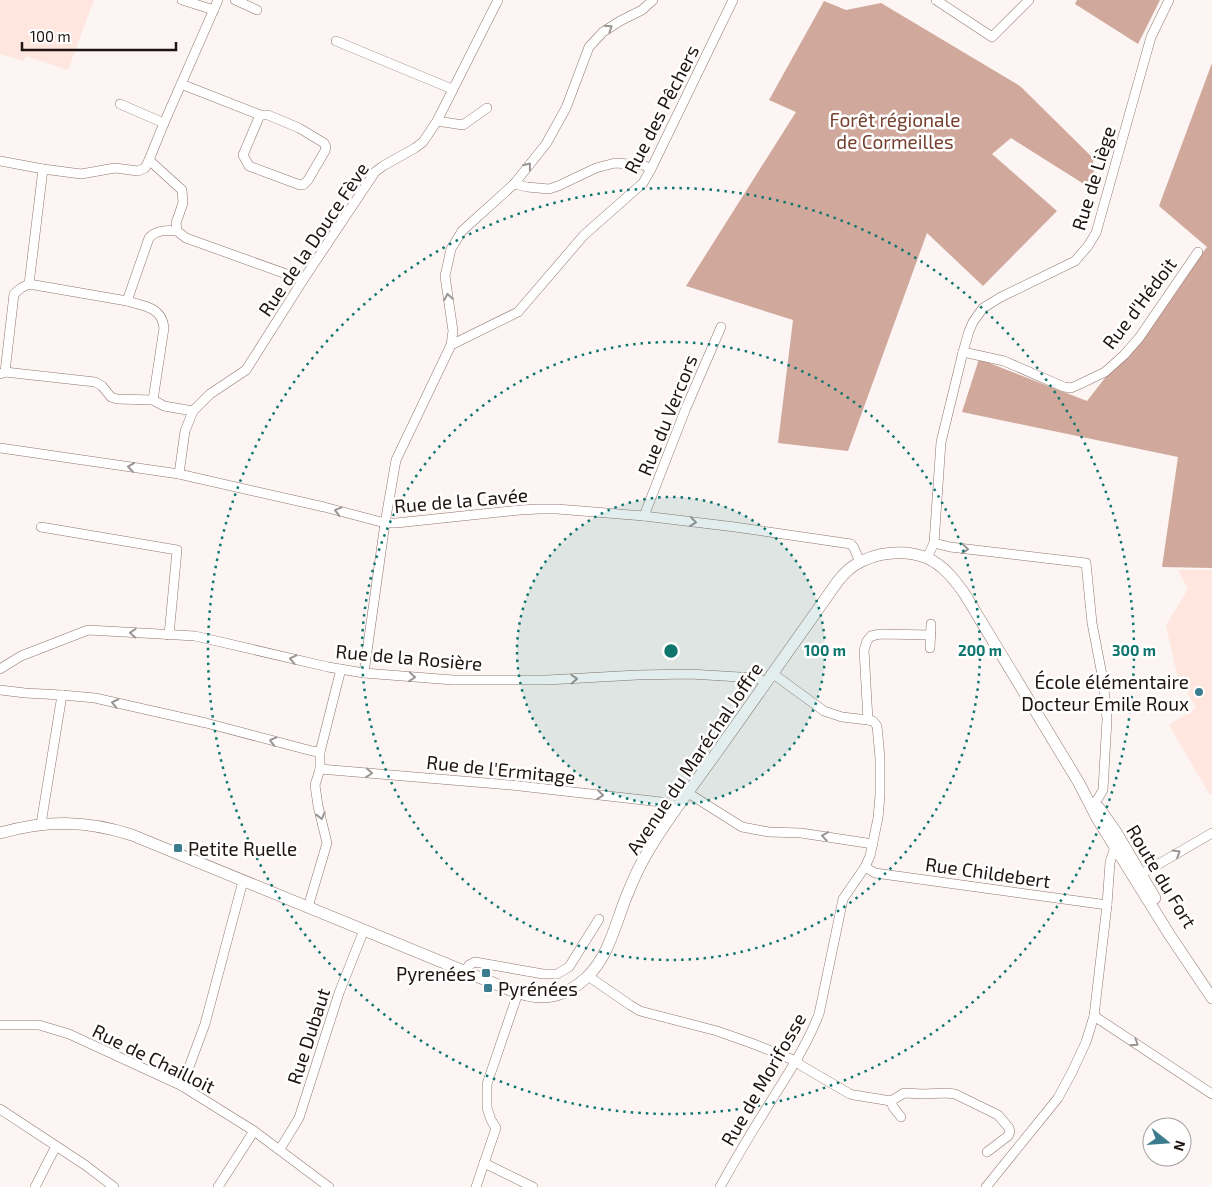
<svg xmlns="http://www.w3.org/2000/svg" width="1212" height="1187" font-family="'Exo 2',sans-serif">
  <rect width="100%" height="100%" fill="#fcf5f3"/>
  <g fill="#ffe7df">
    <polygon points="0,0 94,0 68,70 26,56 24,61 0,54"/>
    <polygon points="1178,570 1212,570 1212,794 1210,795 1169,725 1196,708 1177,675 1166,625 1188,589"/>
  </g>
  <g fill="#d0a89c">
    <polygon points="1077,0 1160,0 1138,44 1075,4"/>
    <polygon points="824,1 846,10 881,3 1020,86 1093,158 1095,191 1011,138 992,154 1057,211 983,286 927,233 848,451 778,443 793,320 686,286 796,112 769,100"/>
    <polygon points="1212,63 1212,568 1162,567 1178,457 962,412 979,359 1087,401 1207,247 1159,206"/>
  </g>
  <g fill="none" stroke-linecap="round" stroke-linejoin="round">
    <g stroke="#90756c" stroke-width="10">
      <g id="minor">
        <polyline points="182,0 214,10"/>
        <polyline points="235,0 257,10"/>
        <polyline points="936,0 992,37 1029,0"/>
        <polyline points="336,41 452,89"/>
        <polyline points="181,84 260,115 268,115 299,128 324,143 326,147 325,151 308,180 303,185 300,185 249,166 243,155 260,115"/>
        <polyline points="120,104 164,123"/>
        <polyline points="437,121 463,125 487,108"/>
        <polyline points="149,160 164,123 218,0"/>
        <polyline points="0,161 43,169 81,174 115,168 138,171 145,168 149,160 182,190 183,203 176,223 177,231 186,238 303,280"/>
        <polyline points="514,184 527,187 549,189 558,186 596,168 615,163 643,165 651,169"/>
        <polyline points="29,284 127,301"/>
        <polyline points="451,345 453,331 445,276 451,249 462,231 514,184 546,144 566,108 589,47 603,32 620,21 642,10 653,0"/>
        <polyline points="963,352 1004,361 1064,387 1071,388 1080,384 1105,372 1124,355 1139,338 1198,252"/>
        <polyline points="5,372 14,294 21,288 29,284 43,169"/>
        <polyline points="0,374 5,372 95,382 102,386 111,397 117,399 153,400 164,406 193,411"/>
        <path d="M153,400L164,328C162,307 144,306 127,301L149,238C156,230 166,230 177,231"/>
        <polyline points="0,448 179,474 324,507 385,523 396,523 520,510 539,509 557,509 644,516 735,527 851,544 854,548 860,562"/>
        <polyline points="179,474 185,431 193,411 210,394 246,370 303,280 375,172 383,166 415,148 423,142 437,121 498,0"/>
        <polyline points="644,516 686,408 721,327"/>
        <polyline points="41,527 177,550 169,635"/>
        <polyline points="934,543 941,442 963,352 969,331 973,322 983,308 1001,297 1075,261 1088,246 1096,233 1151,37 1169,0"/>
        <polyline points="927,558 934,543 950,547 1086,563 1092,623 1103,680 1107,719 1103,790 1097,800 1091,806"/>
        <polyline points="930,648 931,624"/>
        <polyline points="0,669 21,656 88,630 195,636 328,667 364,673 453,680 547,680 637,675 690,674 756,678 766,682"/>
        <polyline points="364,673 385,523 396,460 451,345 518,312 584,235 643,183 651,169 733,0"/>
        <polyline points="0,690 25,693 62,695 95,698 206,723 312,751 320,752"/>
        <polyline points="868,720 864,650 867,641 871,636 880,634 931,635"/>
        <polyline points="320,769 511,785 670,803 677,808"/>
        <polyline points="688,793 742,827 769,832 801,833 873,844"/>
        <polyline points="41,824 62,695"/>
        <polyline points="865,867 875,873 1107,905"/>
        <polyline points="1137,876 1140,875 1212,833"/>
        <polyline points="308,907 327,843 318,806 315,785 320,769 320,752 341,669"/>
        <polyline points="465,972 469,965 475,962 543,974 557,974 569,967 599,919"/>
        <polyline points="588,976 630,1005 640,1011 717,1031 751,1043 796,1061 802,1066 850,1094 854,1095 891,1101 904,1093 923,1094 946,1093 955,1094 998,1115 1009,1128 1010,1132 1008,1136 987,1152"/>
        <polyline points="1094,1016 1212,1094"/>
        <polyline points="0,1025 39,1025 69,1034 182,1086 254,1131 329,1187"/>
        <polyline points="182,1086 205,1024 243,881"/>
        <polyline points="891,1101 893,1107 901,1117"/>
        <polyline points="0,1109 85,1165 114,1187"/>
        <polyline points="280,1149 299,1118 339,993 364,930"/>
        <polyline points="484,1163 533,1187"/>
        <polyline points="35,1187 56,1146"/>
        <polyline points="218,1187 254,1131"/>
        <polyline points="476,1187 496,1128 491,1120 487,1108 487,1084 518,993"/>
        <path d="M720,1187C734,1162 748,1138 763,1114C783,1081 805,1050 819,1014L843,899L865,867L870,856L878,818L880,795V758L877,726L873,721L868,720L842,717L824,711L772,673"/>
        <polyline points="986,1187 1058,1098 1072,1072 1086,1042 1094,1016 1107,905 1110,862 1114,850 1119,845"/>
      </g>
    </g>
    <g stroke="#90756c" stroke-width="12">
      <g id="tertiary">
        <polyline points="1099,808 1116,832 1155,898"/>
        <path d="M0,833C46,820 86,820 132,835L510,990C539,1001 563,1000 587,977C608,957 615,926 625,900C632,882 640,864 650,848C670,815 694,784 717,752C757,695 798,638 838,581C843,575 848,569 855,565C875,552 905,549 927,558C943,565 954,579 964,593L1079,783L1097,818L1169,934L1212,998"/>
      </g>
    </g>
    <use href="#minor" stroke="#fff" stroke-width="9"/>
    <use href="#tertiary" stroke="#fff" stroke-width="11"/>
  </g>
  <defs><path id="oneway-chevron" d="M-2-3.5L2.5 0L-2 3.5" fill="none" stroke-width="1.6" stroke-linecap="round" stroke-linejoin="round" transform="scale(1.25)"/></defs>
  <g stroke="#9a9594">
    <use href="#oneway-chevron" transform="translate(609 28) rotate(-34)"/>
    <use href="#oneway-chevron" transform="translate(528 166) rotate(-51)"/>
    <use href="#oneway-chevron" transform="translate(448 297) rotate(-99)"/>
    <use href="#oneway-chevron" transform="translate(131 467) rotate(-172)"/>
    <use href="#oneway-chevron" transform="translate(338 511) rotate(-165)"/>
    <use href="#oneway-chevron" transform="translate(693 522) rotate(7)"/>
    <use href="#oneway-chevron" transform="translate(965 549) rotate(6)"/>
    <use href="#oneway-chevron" transform="translate(133 633) rotate(-177)"/>
    <use href="#oneway-chevron" transform="translate(293 659) rotate(-167)"/>
    <use href="#oneway-chevron" transform="translate(412 677) rotate(5)"/>
    <use href="#oneway-chevron" transform="translate(574 679) rotate(-3)"/>
    <use href="#oneway-chevron" transform="translate(115 703) rotate(-168)"/>
    <use href="#oneway-chevron" transform="translate(273 741) rotate(-165)"/>
    <use href="#oneway-chevron" transform="translate(369 773) rotate(5)"/>
    <use href="#oneway-chevron" transform="translate(600 795) rotate(6)"/>
    <use href="#oneway-chevron" transform="translate(321 816) rotate(76)"/>
    <use href="#oneway-chevron" transform="translate(825 836) rotate(-171)"/>
    <use href="#oneway-chevron" transform="translate(1177 853) rotate(-31)"/>
    <use href="#oneway-chevron" transform="translate(1135 1043) rotate(34)"/>
  </g>
  <circle cx="671" cy="651" r="154" fill="#0f766e" fill-opacity=".12"/>
  <g fill="none" stroke="#0f766e" stroke-width="2.5" stroke-dasharray="2.5 5">
    <circle cx="671" cy="651" r="154"/>
    <circle cx="671" cy="651" r="309"/>
    <circle cx="671" cy="651" r="463"/>
  </g>
  <g fill="#3b7d8f" stroke="#fff" stroke-width="2">
    <circle cx="1199" cy="692" r="5"/>
    <rect x="173" y="843" width="10" height="10" rx="2.5"/>
    <rect x="481" y="968" width="10" height="10" rx="2.5"/>
    <rect x="483" y="983" width="10" height="10" rx="2.5"/>
  </g>
  <g text-anchor="middle" dominant-baseline="central" stroke-width="5" stroke-linejoin="round" paint-order="stroke">
    <g font-size="19" fill="#1f1411" stroke="#fff">
      <text transform="translate(661 109) rotate(-63)">Rue des Pêchers</text>
      <text transform="translate(1093 178) rotate(-73)">Rue de Liège</text>
      <text transform="translate(313 239) rotate(-56)">Rue de la Douce Fève</text>
      <text transform="translate(1139 303) rotate(-53)">Rue d'Hédoit</text>
      <text transform="translate(667 415) rotate(-68)">Rue du Vercors</text>
      <text transform="translate(461 500) rotate(-5)">Rue de la Cavée</text>
      <text transform="translate(409 657) rotate(5)">Rue de la Rosière</text>
      <text transform="translate(694 758) rotate(-56)">Avenue du Maréchal Joffre</text>
      <text transform="translate(501 769) rotate(6)">Rue de l'Ermitage</text>
      <text transform="translate(988 872) rotate(8)">Rue Childebert</text>
      <text transform="translate(1162 876) rotate(59)">Route du Fort</text>
      <text transform="translate(308 1036) rotate(-72)">Rue Dubaut</text>
      <text transform="translate(154 1058) rotate(26)">Rue de Chailloit</text>
      <text transform="translate(763 1079) rotate(-60)">Rue de Morifosse</text>
    </g>
    <g font-size="19" fill="#76402f" stroke="#fff">
      <text x="895" y="119">Forêt régionale<tspan x="895" dy="22">de Cormeilles</tspan></text>
    </g>
    <g font-size="19" fill="#1f1411" stroke="#fff" text-anchor="end">
      <text x="1189" y="681">École élémentaire<tspan x="1189" dy="22">Docteur Emile Roux</tspan></text>
      <text x="188" y="848" text-anchor="start">Petite Ruelle</text>
      <text x="476" y="973">Pyrenées</text>
      <text x="498" y="988" text-anchor="start">Pyrénées</text>
    </g>
  </g>
  <circle cx="671" cy="651" r="8" fill="#0f766e" stroke="#fff" stroke-width="2.5"/>
  <g font-size="15" text-anchor="middle" font-weight="bold" fill="#0f766e" stroke="#fff" stroke-width="5" stroke-linejoin="round" paint-order="stroke">
    <text x="825" y="656">100 m</text>
    <text x="980" y="656">200 m</text>
    <text x="1134" y="656">300 m</text>
  </g>
  <g transform="translate(1167 1142) rotate(107)"><circle r="24" fill="#ffffff" stroke="#a5a1a0"/>
  <path d="M0-4L9 19L0 12L-9 19Z" fill="#3b7d8f"/>
  <text y="-8" font-size="14" font-weight="bold" text-anchor="middle" fill="#1f1411">N</text>
  </g>
  <path d="M22 42v8h154v-8" fill="none" stroke="#1f1411" stroke-width="2.5"/>
  <text x="30" y="42" font-size="15" fill="#1f1411" stroke="#ffffff" stroke-width="4" paint-order="stroke">100 m</text>
</svg>
